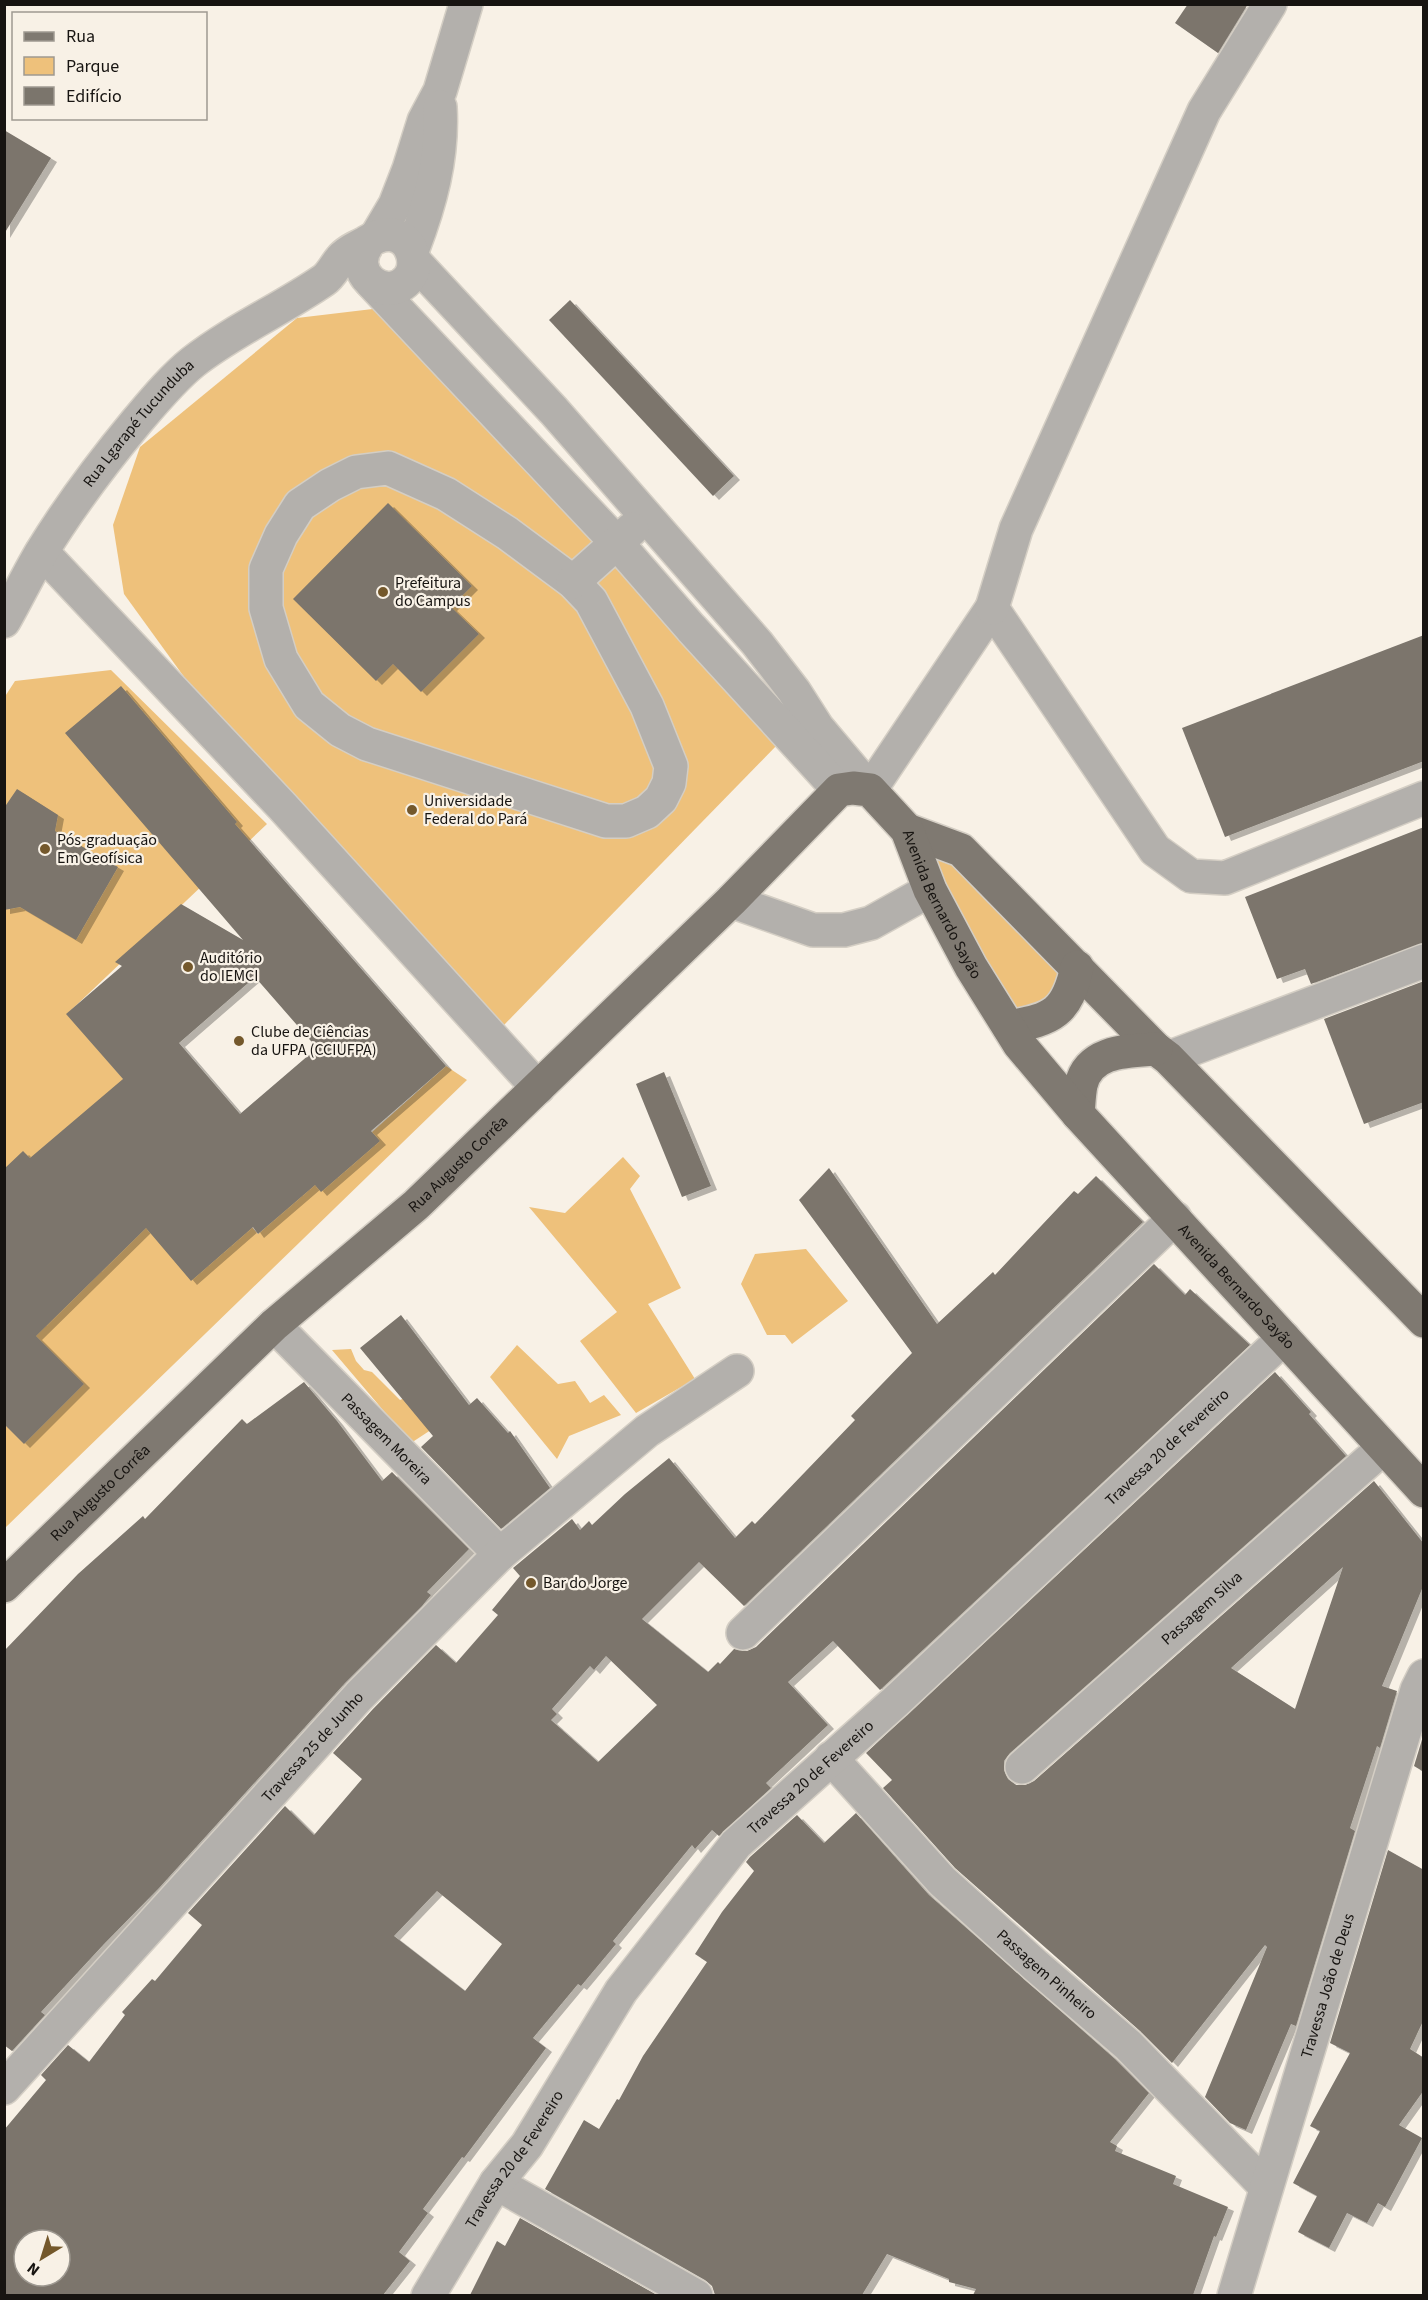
<svg xmlns="http://www.w3.org/2000/svg" width="1428" height="2300" font-family="'Source Sans 3',sans-serif">
  <defs>
    <filter id="shadow"><feDropShadow dx="6" dy="4" stdDeviation="0" flood-color="#0004"/></filter>
  </defs>
  <rect width="100%" height="100%" fill="#f8f1e6"/>
  <g fill="#eec17b">
    <polygon points="381,308 779,743 504,1025 195,692 124,594 113,525 140,447 297,318"/>
    <polygon points="111,670 267,824 67,1014 258,1234 446,1066 467,1080 5,1528 4,698 15,681"/>
    <polygon points="922,843 964,865 1067,975 1037,1013 1015,1008 949,908"/>
    <polygon points="623,1157 640,1176 630,1189 681,1288 648,1304 695,1379 636,1413 580,1341 617,1312 529,1207 565,1213"/>
    <polygon points="806,1249 848,1301 792,1344 785,1335 767,1335 741,1284 755,1254"/>
    <polygon points="517,1345 558,1384 575,1381 590,1403 604,1395 621,1415 569,1436 557,1459 490,1377"/>
    <polygon points="351,1349 356,1361 364,1370 372,1372 400,1400 421,1391 446,1420 411,1443 332,1350"/>
  </g>
  <g fill="#7b756c" fill-rule="evenodd" filter="url(#shadow)">
    <polygon points="1188,4 1248,4 1218,53 1175,23"/>
    <polygon points="4,130 51,158 4,234"/>
    <polygon points="570,300 734,476 713,496 549,320"/>
    <polygon points="388,503 472,586 451,607 479,634 421,692 393,664 376,681 293,599"/>
    <polygon points="1424,635 1424,761 1225,837 1182,728"/>
    <path d="M121,686L237,822L235,824L446,1066L371,1131L380,1141L321,1192L315,1185L258,1234L253,1227L191,1281L146,1228L36,1336L84,1384L24,1444L4,1424V1169L23,1151L30,1158L123,1079L66,1014L122,966L115,962L181,904L243,940L65,733ZM255,977L317,1048L240,1114L179,1043Z"/>
    <polygon points="17,789 58,815 55,831 118,867 76,940 20,907 4,910 4,808"/>
    <polygon points="1424,827 1424,943 1311,984 1305,969 1277,979 1245,897"/>
    <polygon points="1424,981 1424,1102 1364,1124 1324,1019"/>
    <polygon points="664,1072 711,1186 682,1197 636,1084"/>
    <path d="M829,1168L937,1324L993,1272L995,1275L1074,1191L1078,1194L1096,1176L1143,1222L744,1606L699,1562L642,1619L708,1672L718,1662L720,1664L734,1649L747,1651L756,1647L1154,1264L1185,1295L1190,1289L1250,1345L880,1690L833,1641L788,1682L828,1725L766,1783L771,1788L719,1836L712,1830L695,1849L692,1845L613,1941L616,1944L581,1986L578,1984L533,2038L546,2048L464,2158L462,2157L423,2209L428,2213L399,2252L410,2261L383,2295H4V2130L46,2080L41,2075L68,2045L89,2062L125,2015L122,2012L152,1979L155,1981L202,1925L188,1913L285,1806L314,1835L362,1779L333,1753L373,1709L436,1645L456,1663L498,1615L492,1610L520,1576L513,1568L572,1519L580,1530L589,1521L592,1525L625,1494L669,1458L735,1538L752,1521L755,1524L855,1420L851,1416L912,1353L799,1200ZM606,1656L657,1705L598,1762L551,1720L557,1714L552,1709L590,1666L594,1670ZM437,1891L502,1944L465,1991L394,1936ZM24,2240H60V2276H24Z"/>
    <polygon points="401,1315 469,1405 477,1398 508,1433 510,1431 550,1488 501,1529 421,1447 433,1436 360,1348"/>
    <path d="M1275,1372L1311,1412L1309,1414L1346,1456L1010,1753L1004,1761V1770L1008,1779L1016,1785H1025L1034,1781L1374,1481L1424,1544V1584L1382,1686L1397,1691L1380,1748L1377,1746L1350,1828L1355,1831L1296,2026L1291,2024L1246,2130L1230,2123L1205,2097L1267,1947L1265,1945L1172,2063L1140,2031L955,1868L883,1788L892,1780L866,1753ZM1343,1567L1295,1709L1231,1668Z"/>
    <polygon points="304,1382 337,1421 382,1481 392,1472 469,1549 427,1592 431,1595 422,1606 345,1683 159,1888 104,1944 41,2012 45,2015 12,2051 4,2045 4,1651 78,1574 143,1516 145,1519 242,1419 247,1424"/>
    <polygon points="1424,1733 1424,1772 1414,1766"/>
    <polygon points="856,1813 929,1895 1115,2059 1149,2093 1110,2142 1117,2146 1115,2151 1176,2176 1173,2184 1228,2207 1216,2237 1214,2236 1193,2295 973,2295 976,2289 949,2282 949,2279 887,2254 862,2295 715,2295 712,2286 705,2280 545,2189 584,2120 599,2129 617,2099 619,2100 643,2056 707,1962 695,1954 722,1912 754,1871 746,1862 750,1857 797,1815 824,1843"/>
    <polygon points="1388,1850 1424,1870 1424,2019 1410,2049 1424,2058 1424,2090 1399,2125 1422,2138 1385,2207 1378,2203 1367,2223 1347,2213 1329,2248 1298,2232 1317,2196 1293,2183 1320,2131 1310,2126 1350,2053 1330,2043"/>
    <polygon points="520,2218 657,2295 470,2295 497,2241 505,2246"/>
  </g>
  <g fill="none" stroke-linecap="round" stroke-linejoin="round">
    <g stroke="#d4cec4" stroke-width="36">
      <g id="minor">
        <polyline points="376,237 395,205 409,169 424,121 440,91 466,4"/>
        <path d="M412,251C430,204 443,158 440,107"/>
        <polyline points="414,261 554,411 757,643 794,691 817,727 870,790 992,608 1155,850 1191,876 1225,878 1424,798"/>
        <polyline points="372,283 617,543 691,628 839,790"/>
        <polygon points="388,468 446,494 507,533 573,582 591,601 647,706 671,766 669,783 661,799 647,812 626,821 606,821 367,744 340,730 309,705 281,659 266,608 266,569 281,535 300,505 330,485 356,472"/>
        <polyline points="42,552 282,806 538,1088"/>
        <polyline points="573,582 632,529"/>
        <polyline points="992,608 1016,529 1204,111 1270,4"/>
        <path id="s1" d="M4,621C17,598 28,575 41,553C69,507 103,462 137,421C154,401 173,378 193,362C234,330 282,309 324,280C331,275 335,266 341,259C347,251 359,247 367,242C375,237 384,233 393,235C411,238 420,263 409,278C387,306 342,272 371,240"/>
        <polyline points="731,901 813,930 844,930 871,923 930,890"/>
        <polyline points="1168,1058 1424,961"/>
        <path id="s2" d="M274,1325L500,1554"/>
        <polyline points="743,1633 1175,1218"/>
        <path id="s3" d="M831,1758L942,1881L1035,1965L1128,2045L1266,2187"/>
        <path id="s4" d="M1022,1767L1382,1449"/>
        <path id="s5" d="M4,2088L359,1696L500,1554L647,1431L737,1371"/>
        <polyline points="496,2183 696,2296"/>
        <path id="s6" d="M428,2296L496,2183L527,2145L621,1991L736,1844L895,1702L1284,1338"/>
        <path id="s7" d="M1234,2296L1417,1690L1424,1676"/>
      </g>
    </g>
    <g stroke="#d4cec4" stroke-width="36">
      <g id="major">
        <polyline points="907,830 961,850 1156,1049 1168,1058 1424,1321"/>
        <path d="M1009,1027C1053,1019 1067,1013 1077,967"/>
        <path d="M1078,1114C1079,1105 1079,1095 1081,1085C1089,1050 1128,1051 1156,1049"/>
        <path id="s8" d="M4,1586L274,1325L416,1205L731,901L839,790L853,788L870,790L907,830L930,890L971,967L1019,1044L1078,1114L1424,1491"/>
      </g>
    </g>
    <use href="#minor" stroke="#b3b0ac" stroke-width="33"/>
    <use href="#major" stroke="#7f7971" stroke-width="33"/>
  </g>
  <g fill="#74582b" stroke="#f8f1e6" stroke-width="2">
    <circle cx="383" cy="592" r="6"/>
    <circle cx="412" cy="810" r="6"/>
    <circle cx="45" cy="849" r="6"/>
    <circle cx="188" cy="967" r="6"/>
    <circle cx="239" cy="1041" r="6"/>
    <circle cx="531" cy="1583" r="6"/>
  </g>
  <g text-anchor="middle" dominant-baseline="central" stroke-width="4.5" stroke-linejoin="round" paint-order="stroke">
    <g font-size="16" fill="#171411" stroke="#f8f1e6">
      <text stroke="none"><textPath href="#s1" startOffset="240">Rua Lgarapé Tucunduba</textPath></text>
      <text stroke="none"><textPath href="#s8" startOffset="1322">Avenida Bernardo Sayão</textPath></text>
      <text stroke="none"><textPath href="#s8" startOffset="620">Rua Augusto Corrêa</textPath></text>
      <text stroke="none"><textPath href="#s8" startOffset="1808">Avenida Bernardo Sayão</textPath></text>
      <text stroke="none"><textPath href="#s2" startOffset="160">Passagem Moreira</textPath></text>
      <text stroke="none"><textPath href="#s6" startOffset="1134">Travessa 20 de Fevereiro</textPath></text>
      <text stroke="none"><textPath href="#s8" startOffset="134">Rua Augusto Corrêa</textPath></text>
      <text stroke="none"><textPath href="#s4" startOffset="240">Passagem Silva</textPath></text>
      <text stroke="none"><textPath href="#s5" startOffset="460">Travessa 25 de Junho</textPath></text>
      <text stroke="none"><textPath href="#s6" startOffset="648">Travessa 20 de Fevereiro</textPath></text>
      <text stroke="none"><textPath href="#s3" startOffset="306">Passagem Pinheiro</textPath></text>
      <text stroke="none"><textPath href="#s7" startOffset="324">Travessa João de Deus</textPath></text>
      <text stroke="none"><textPath href="#s6" startOffset="162">Travessa 20 de Fevereiro</textPath></text>
    </g>
    <g font-size="16" fill="#171411" stroke="#f8f1e6" text-anchor="start">
      <text x="395" y="583">Prefeitura<tspan x="395" dy="18">do Campus</tspan></text>
      <text x="424" y="801">Universidade<tspan x="424" dy="18">Federal do Pará</tspan></text>
      <text x="57" y="840">Pós-graduação<tspan x="57" dy="18">Em Geofísica</tspan></text>
      <text x="200" y="958">Auditório<tspan x="200" dy="18">do IEMCI</tspan></text>
      <text x="251" y="1032">Clube de Ciências<tspan x="251" dy="18">da UFPA (CCIUFPA)</tspan></text>
      <text x="543" y="1583">Bar do Jorge</text>
    </g>
  </g>
  <rect width="1428" height="2300" fill="none" stroke="#171411" stroke-width="12"/>
  <rect x="12" y="12" width="195" height="108" fill="#f8f1e6" stroke="#9e9991" stroke-width="1.5"/>
  <rect x="24" y="32" width="30" height="9" fill="#7f7971" stroke="#9e9991" stroke-width="1.5"/>
  <text x="66" y="42" font-size="18" fill="#171411">Rua</text>
  <rect x="24" y="57" width="30" height="18" fill="#eec17b" stroke="#9e9991" stroke-width="1.5"/>
  <text x="66" y="72" font-size="18" fill="#171411">Parque</text>
  <rect x="24" y="87" width="30" height="18" fill="#7b756c" stroke="#9e9991" stroke-width="1.5"/>
  <text x="66" y="102" font-size="18" fill="#171411">Edifício</text>
  <g transform="translate(42 2258) rotate(218)"><circle r="28" fill="#f8f1e6" stroke="#9e9991" stroke-width="1.5"/>
  <path d="M0-4.5L10 22L0 15L-10 22Z" fill="#74582b"/>
  <text y="-9" font-size="16" font-weight="bold" text-anchor="middle" fill="#171411">N</text>
  </g>
</svg>
